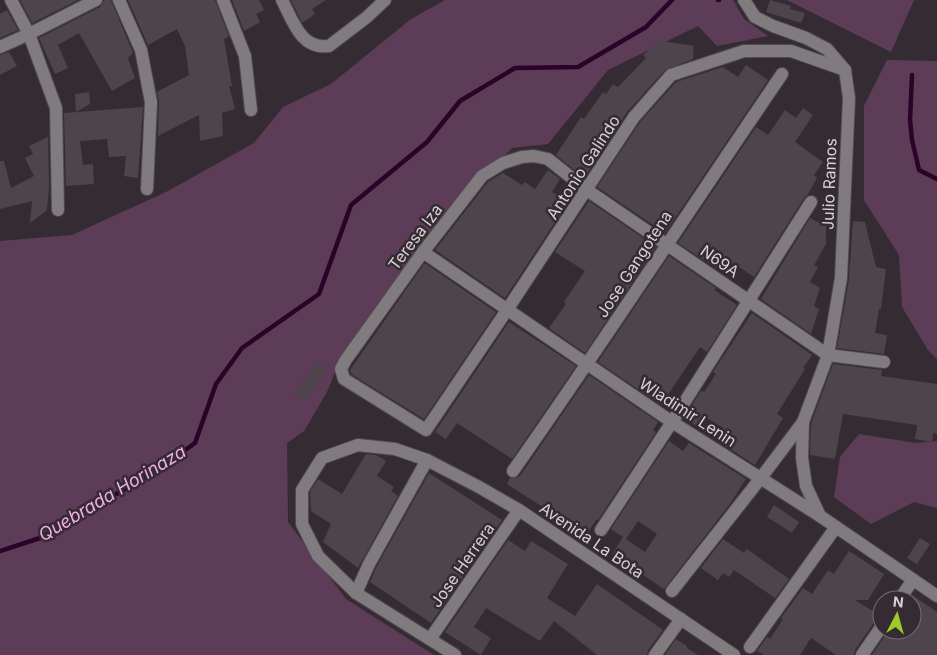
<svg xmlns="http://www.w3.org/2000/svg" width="937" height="655" font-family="Inter,sans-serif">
  <rect width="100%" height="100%" fill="#352c33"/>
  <g fill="#5d3c58">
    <polygon points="445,0 733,0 744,19 768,36 717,46 698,26 608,70 548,144 512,148 479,180 337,367 327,392 304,431 287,443 288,522 346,599 434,655 0,655 0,241 72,235 168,191 254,143 283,107 331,84 411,19"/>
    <polygon points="787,0 914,0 891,52"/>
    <polygon points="887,60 937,61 937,359 928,350 902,307 899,255 864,200 864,106"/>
    <polygon points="859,434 916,443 937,441 937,508 914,502 871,524 834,497 840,457"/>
  </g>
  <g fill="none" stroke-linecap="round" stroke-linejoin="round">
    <g stroke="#2c0328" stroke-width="4.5">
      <polyline points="718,0 719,0"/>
      <polyline points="912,75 910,120 912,140 919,170 937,179"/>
      <polyline points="0,551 40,538 156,471 195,443 216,384 242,348 319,294 351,205 427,142 460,101 515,68 578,67 646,27 672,0"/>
    </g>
  </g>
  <g fill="#4e444c">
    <polygon points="20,0 78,0 32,23"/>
    <polygon points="104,0 111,0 133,53 128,58 135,78 112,91 79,33 58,45 68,68 55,74 39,38 100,7"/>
    <polygon points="128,0 215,0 229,36 224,39 232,86 229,86 235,109 222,113 223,136 200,141 199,115 158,136 159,102 157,92 189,75 185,46 177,29 148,45"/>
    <polygon points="232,0 259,0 264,10 256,14 260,22 244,31"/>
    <polygon points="291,0 326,0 312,9 315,14 302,23"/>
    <polygon points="770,0 791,6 790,9 805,13 801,23 766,12"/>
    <polygon points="7,10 18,30 0,38 0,14"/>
    <polygon points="661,41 694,46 693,59 665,70 627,112 584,178 556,155 581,117 584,119 603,92 606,94 613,84 618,87 646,58 643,55"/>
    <polygon points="9,52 17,66 0,75 0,55"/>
    <polygon points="746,65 768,80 665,233 597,187 640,122 676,82 723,67 738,77"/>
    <polygon points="89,92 90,104 76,112 75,94"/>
    <polygon points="143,107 138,178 124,176 126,156 109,157 107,139 82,141 80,141 83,165 93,164 94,184 66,186 64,113"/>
    <polygon points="803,108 813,115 795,142 823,162 814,175 817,178 808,194 804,198 754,277 733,263 725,274 678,243 756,127 768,135 785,110 796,118"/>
    <polygon points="48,137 49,188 47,210 30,223 32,201 0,209 0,161 4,161 11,188 34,176 25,158 33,154 29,146"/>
    <polygon points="548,170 560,179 552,192 568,202 505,298 435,250 488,182 503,173 522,185 525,182 535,189"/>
    <polygon points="589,201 656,247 585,353 549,328 566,304 564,302 585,271 555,252"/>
    <polygon points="810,218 826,226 826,244 814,265 818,267 810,282 820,288 814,306 819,309 811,334 761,299"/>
    <polygon points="853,221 865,222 876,267 886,269 881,309 879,309 875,333 887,335 884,354 837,348 849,279"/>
    <polygon points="669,256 716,288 714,290 737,305 707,352 700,347 661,405 598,362"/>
    <polygon points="424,264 426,264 496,312 424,419 351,374 350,370"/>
    <polygon points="752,313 812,355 803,368 805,369 777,414 783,418 755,465 716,440 723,428 704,416 697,426 684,418 701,391 704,392 716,374 713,372"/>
    <polygon points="509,322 576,366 512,459 457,423 446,439 435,432"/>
    <polygon points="317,362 327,368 315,388 304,401 294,394 305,381"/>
    <polygon points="833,364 882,370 881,376 937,384 937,434 933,433 932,442 915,439 917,425 843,414 835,459 810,455 811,424"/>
    <polygon points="589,375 658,422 653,430 656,432 598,520 596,520 586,535 507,484 510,478 516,478 520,476"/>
    <polygon points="669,441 683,451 689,443 746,479 729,505 664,589 612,554 623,537 645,552 657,534 638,521 626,539 611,529"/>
    <polygon points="366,454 376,455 386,461 377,476 394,487 391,491 398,496 358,568 323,542 331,524 311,511 310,492 318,479 342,494"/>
    <polygon points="429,473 502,520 431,623 370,582 376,568"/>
    <polygon points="774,505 799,522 792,533 767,517"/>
    <polygon points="920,538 930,544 917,564 907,558"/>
    <polygon points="723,539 744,553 747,549 789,579 775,598 734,570 729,577 723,573 718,580 701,568"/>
    <polygon points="508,540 525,551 531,541 568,564 547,598 575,616 597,584 663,630 648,650 647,655 597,655 554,621 540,641 486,608 474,627 491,638 481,655 445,632"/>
    <polygon points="849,551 884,574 868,600 855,600 882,617 875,621 855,650 854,655 836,655 811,638 800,655 764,655 757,651 767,637 770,639 783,619 781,618 803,588 812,594 828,570 834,574"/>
    <polygon points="912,595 937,612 937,655 872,655 889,630 912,630"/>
    <polygon points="676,639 687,646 687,648 698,655 665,655"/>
  </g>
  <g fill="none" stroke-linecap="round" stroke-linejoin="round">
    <g stroke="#524a50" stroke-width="14">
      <g id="minor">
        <polyline points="11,0 29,34 56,108 58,210"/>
        <polyline points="119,0 141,50 151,102 147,189"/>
        <polyline points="223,0 245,56 251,110"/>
        <path d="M282,0C293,21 301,50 329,46L367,17L385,0"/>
        <polyline points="744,0 755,17 773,26 806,38 827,49 845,70 849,98 841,278 828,355 803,422 802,458 806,486 820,516"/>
        <polyline points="0,47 29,34 96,0"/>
        <polyline points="845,70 791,51 744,51 671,75 634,117 507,310 426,430 344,379 341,369 345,361 423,252 482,176 503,163 522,157 534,156 548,159 587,190 828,355 884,362"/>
        <polyline points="423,252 672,422 820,516 937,596"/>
        <path d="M513,471C605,340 692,206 782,74"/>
        <polyline points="601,530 672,422 811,202"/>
        <polyline points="672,591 760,479 803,422"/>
        <polyline points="356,593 369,564 427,460"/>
        <polyline points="899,600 913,580"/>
        <polyline points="430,639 519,510"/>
        <polyline points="750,647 836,527"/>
        <polyline points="455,655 356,593 318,556 302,524 302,490 322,458 358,445 395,449 427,460 479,487 519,510 734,655"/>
        <polyline points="655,655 681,619"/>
        <polyline points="862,655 882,626"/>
      </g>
    </g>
    <use href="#minor" stroke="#807b7f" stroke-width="12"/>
  </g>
  <g text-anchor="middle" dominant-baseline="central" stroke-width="5" stroke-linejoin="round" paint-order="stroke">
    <g font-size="16" fill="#d7d1d6" stroke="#352c33">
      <text transform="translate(583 167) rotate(-57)">Antonio Galindo</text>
      <text transform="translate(829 184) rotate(-88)">Julio Ramos</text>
      <text transform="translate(415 237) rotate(-53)">Teresa Iza</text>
      <text transform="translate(720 261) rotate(35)">N69A</text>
      <text transform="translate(634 264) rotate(-57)">Jose Gangotena</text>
      <text transform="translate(688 412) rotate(33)">Wladimir Lenin</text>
      <text transform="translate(592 540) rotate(34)">Avenida La Bota</text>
      <text transform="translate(462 565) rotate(-55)">Jose Herrera</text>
    </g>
    <g font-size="18" font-style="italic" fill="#f4ace8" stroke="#352c33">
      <text transform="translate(112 493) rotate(-31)">Quebrada Horinaza</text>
    </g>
  </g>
  <g transform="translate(897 615) rotate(6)"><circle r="24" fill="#352c33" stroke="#766e74"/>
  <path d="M0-4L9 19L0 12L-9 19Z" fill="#a3c926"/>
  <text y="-8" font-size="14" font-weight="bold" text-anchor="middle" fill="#d7d1d6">N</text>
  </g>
</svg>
